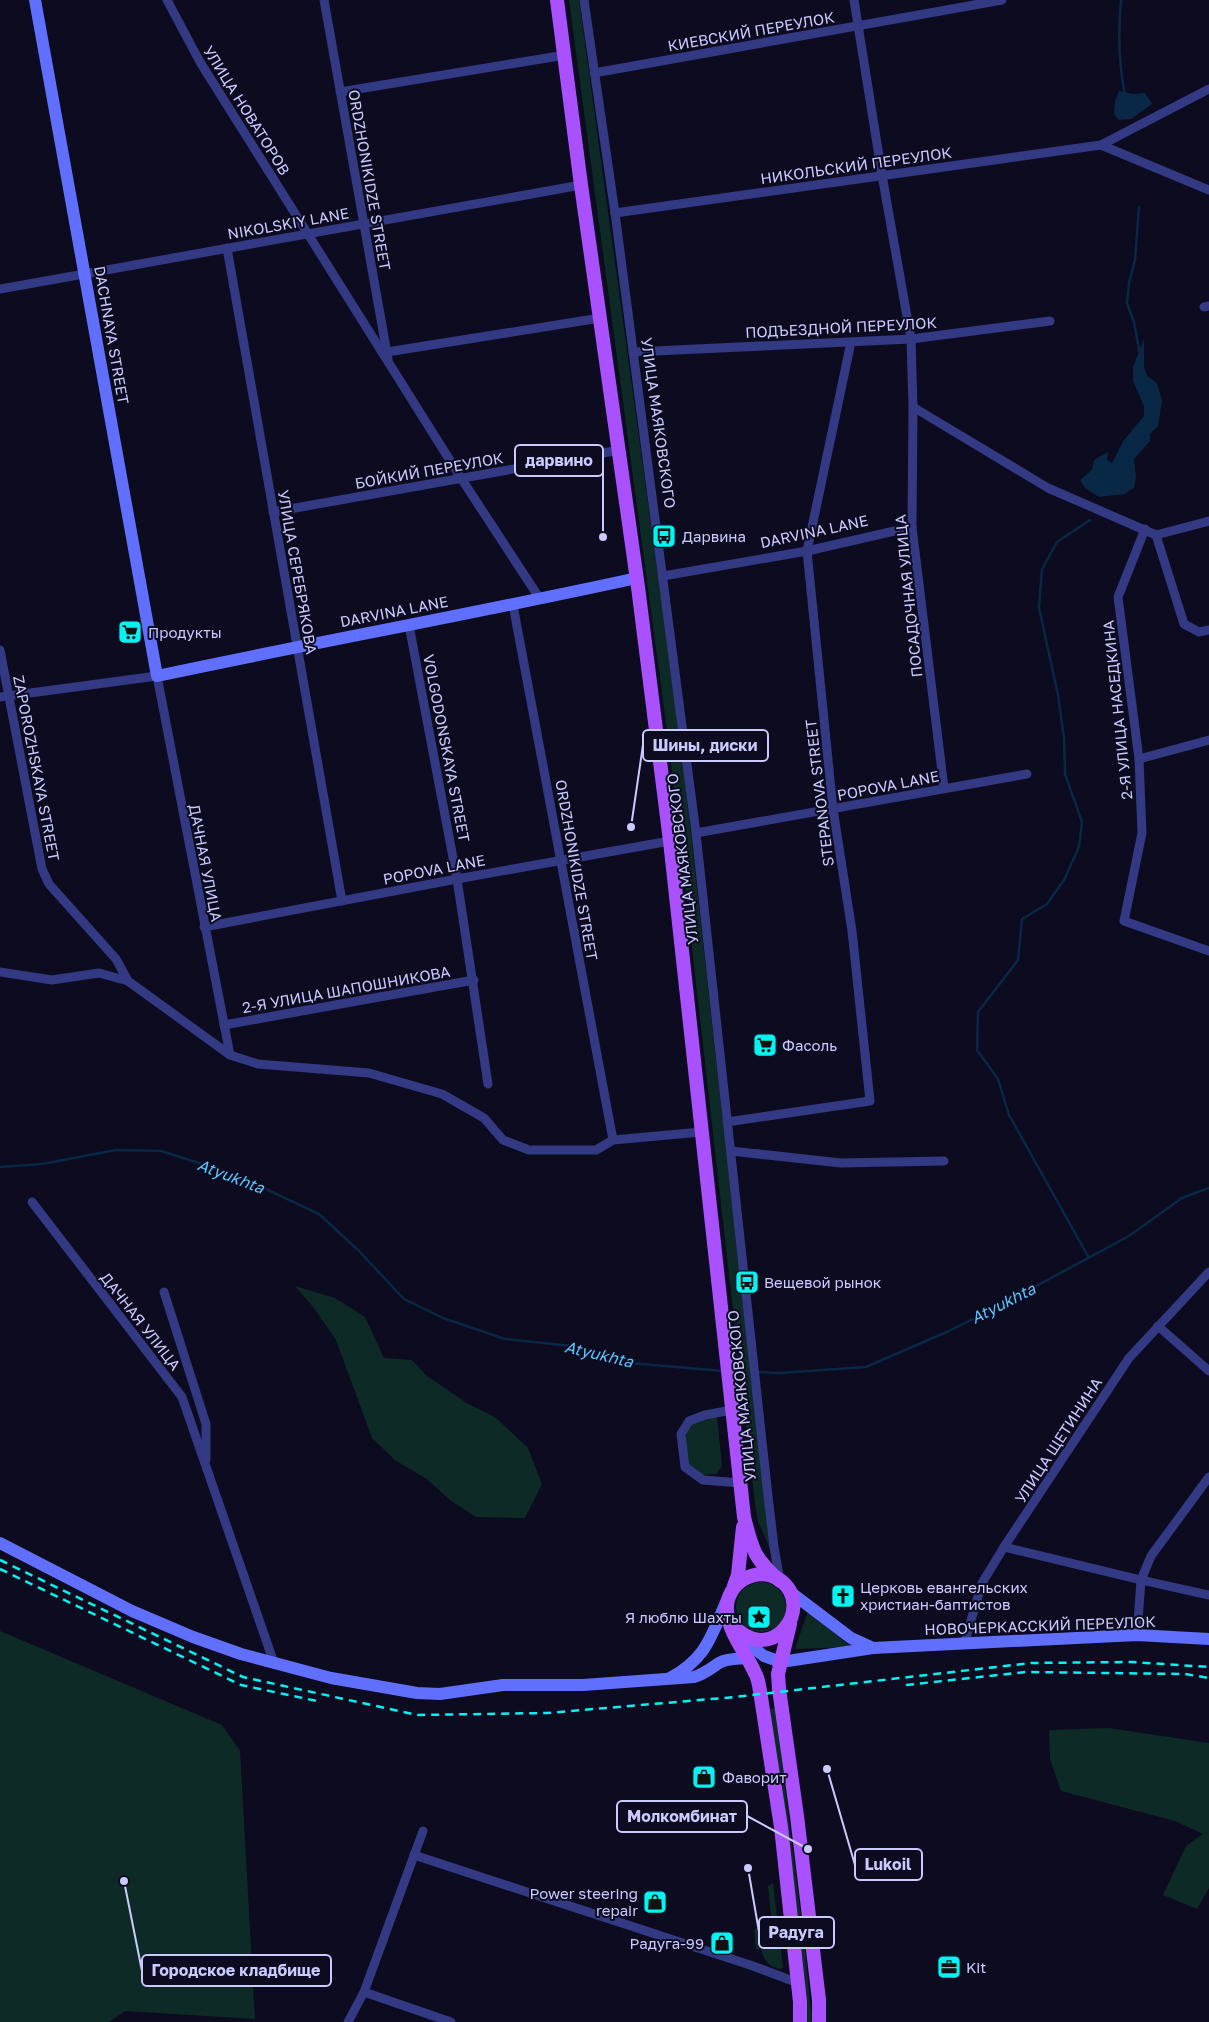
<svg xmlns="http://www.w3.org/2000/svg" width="1209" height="2022" font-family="'Golos Text',sans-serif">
  <rect width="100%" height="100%" fill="#0c0b20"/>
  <g fill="#0e2a26">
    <polygon points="569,0 579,0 681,744 770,1549 758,1521 755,1504 669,745"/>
    <polygon points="295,1286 335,1298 365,1317 384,1358 412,1360 427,1376 468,1404 495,1417 528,1448 542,1484 525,1518 476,1517 450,1500 428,1480 395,1460 372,1438 336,1340 314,1308"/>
    <polygon points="717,1417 722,1466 716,1474 702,1475 688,1465 685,1438 690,1423"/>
    <circle cx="761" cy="1607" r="25"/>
    <polygon points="808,1611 851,1647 795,1649"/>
    <polygon points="0,1631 222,1725 240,1751 255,2019 125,2011 109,2022 0,2022"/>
    <polygon points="775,1708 805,1949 812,2022 806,2022 769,1709"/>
    <polygon points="1109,1728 1209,1743 1209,1888 1197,1909 1163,1895 1186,1846 1203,1834 1175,1821 1061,1791 1050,1759 1049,1730"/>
    <path d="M773,1883L783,1967L781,1969C769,1967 764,1961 761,1949H756L754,1930L760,1926L772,1924L768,1886Z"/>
  </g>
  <g fill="#092846">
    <polygon points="1119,91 1133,94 1145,93 1152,104 1131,119 1119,120 1114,114 1115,101"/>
    <polygon points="1144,339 1144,367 1147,376 1157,383 1162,401 1158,426 1150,434 1150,441 1134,459 1136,477 1134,488 1124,494 1099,497 1085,488 1080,480 1092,470 1094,460 1108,452 1107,460 1112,463 1124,440 1144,416 1144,406 1133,381 1133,367"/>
  </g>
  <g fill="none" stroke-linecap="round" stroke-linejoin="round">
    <g stroke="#092846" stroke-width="2.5">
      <path d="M1121,0C1118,31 1119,65 1125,96"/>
      <polyline points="1139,207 1135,260 1129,283 1127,303 1134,322 1140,355"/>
      <polyline points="0,1167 42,1164 116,1150 161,1151 236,1175 319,1214 358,1250 404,1299 443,1318 505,1339 581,1347 630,1363 723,1371"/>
      <polyline points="1089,1258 1009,1115 998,1079 977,1050 978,1012 1018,960 1022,919 1047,904 1064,880 1079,847 1082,822 1065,774 1064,738 1058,695 1039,608 1042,569 1057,542 1090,520"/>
      <polyline points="734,1371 780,1373 866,1367 949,1331 1001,1305 1129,1236 1182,1198 1209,1188"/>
    </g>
    <g stroke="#333982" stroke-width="9">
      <polyline points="167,0 200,62 461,478 540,599"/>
      <polyline points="324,0 388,359"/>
      <polyline points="584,0 615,213 696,833 767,1487 774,1547 780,1581"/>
      <polyline points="854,0 882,175 911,339 913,407 912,527 944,788"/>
      <polyline points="594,73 1002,0"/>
      <polyline points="340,92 565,55"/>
      <polyline points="1101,145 1209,190"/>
      <polyline points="615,213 1101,145 1209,89"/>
      <polyline points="227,248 342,901"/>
      <polyline points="0,289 581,185"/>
      <polyline points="1204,307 1209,306"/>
      <polyline points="387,352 600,318"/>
      <polyline points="633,352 911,339 1050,321"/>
      <polyline points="913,407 1048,488 1156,535 1209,521"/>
      <polyline points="273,512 620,450"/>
      <polyline points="1145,529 1118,597 1139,759 1142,833 1124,921 1209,951"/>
      <polyline points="1156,535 1184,624 1199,632 1209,630"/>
      <polyline points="663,576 807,551 912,527"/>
      <polyline points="513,605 613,1140"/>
      <polyline points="409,625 457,879 488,1084"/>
      <polyline points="0,650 42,869 49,884 116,959 128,981"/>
      <polyline points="0,697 157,676 230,1055"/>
      <polyline points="1139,759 1209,740"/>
      <polyline points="696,833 1027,774"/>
      <polyline points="204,927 457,879 670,841"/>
      <polyline points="0,972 52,980 99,973 128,981 230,1055 258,1064 369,1073 442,1094 484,1118 503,1140 529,1150 596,1150 613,1140 701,1132"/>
      <polyline points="224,1025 474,980"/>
      <polyline points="727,1122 870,1101 852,931 833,809 807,551 851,342"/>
      <polyline points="731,1151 841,1163 944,1161"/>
      <polyline points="32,1202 182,1397 274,1663"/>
      <polyline points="164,1292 206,1424 206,1460"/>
      <polyline points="1158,1326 1209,1371"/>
      <polyline points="732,1410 705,1415 689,1421 681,1434 685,1467 703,1480 741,1483"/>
      <polyline points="1004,1547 1141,1580 1209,1595"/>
      <polyline points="1137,1635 1141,1580 1151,1556 1209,1477"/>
      <polyline points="964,1644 982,1583 1004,1547 1129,1358 1209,1272"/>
      <polyline points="414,1855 753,1966 798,1983"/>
      <polyline points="364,1992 451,2022"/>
      <polyline points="348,2022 364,1992 423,1831"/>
    </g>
    <g stroke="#616fff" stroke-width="12">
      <path d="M35,0L157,676C317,642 477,613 637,578"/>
      <path d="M0,1543L132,1611L193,1637L241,1654L331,1678L417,1693L440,1694L503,1685H583L694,1677C704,1674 710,1669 719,1663C727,1658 738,1659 747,1658"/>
      <polyline points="789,1591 851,1638 873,1648"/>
      <polyline points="739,1633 752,1647 764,1656 781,1662 873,1648 1137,1635 1209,1639"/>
      <path d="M670,1678C707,1658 711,1636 727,1600"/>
    </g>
    <g stroke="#aa51ff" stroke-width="14">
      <path d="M557,0L581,185L638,587L670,841L744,1517C752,1549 754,1559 780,1581"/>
      <polyline points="734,1586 738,1575 743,1527"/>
      <path d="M731,1623C770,1670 817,1607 780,1580C757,1564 725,1583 727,1611C729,1634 746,1652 755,1673C758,1678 759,1685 760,1691L781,1827L800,2002V2022"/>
      <polyline points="790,1624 778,1674 779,1689 797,1816 819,2000 819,2022"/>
    </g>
    <g stroke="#00f5f1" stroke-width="2.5" stroke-dasharray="8 6" stroke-linecap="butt">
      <polyline points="0,1560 243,1677 417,1715 547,1713 735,1697 1031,1663 1132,1662 1209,1667"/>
      <polyline points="0,1569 241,1685 317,1701"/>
      <polyline points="906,1685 1026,1672 1185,1674 1209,1678"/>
    </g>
  </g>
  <defs>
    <g id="bus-square" transform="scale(1.25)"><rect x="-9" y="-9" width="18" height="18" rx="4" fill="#00f5f1" stroke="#0c0b20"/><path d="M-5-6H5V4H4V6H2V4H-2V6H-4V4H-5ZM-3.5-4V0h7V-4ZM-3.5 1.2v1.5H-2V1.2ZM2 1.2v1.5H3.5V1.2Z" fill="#111"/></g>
    <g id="supermarket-square" transform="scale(1.25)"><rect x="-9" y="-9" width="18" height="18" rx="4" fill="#00f5f1" stroke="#0c0b20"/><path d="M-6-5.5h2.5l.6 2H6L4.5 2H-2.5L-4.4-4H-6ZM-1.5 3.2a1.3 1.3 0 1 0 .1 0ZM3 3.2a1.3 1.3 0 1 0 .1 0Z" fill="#111"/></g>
    <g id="church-square" transform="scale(1.25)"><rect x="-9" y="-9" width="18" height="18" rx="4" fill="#00f5f1" stroke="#0c0b20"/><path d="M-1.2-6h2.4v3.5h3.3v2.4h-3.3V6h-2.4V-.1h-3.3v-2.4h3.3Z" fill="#111"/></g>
    <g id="sight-square" transform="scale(1.25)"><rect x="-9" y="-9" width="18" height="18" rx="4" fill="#00f5f1" stroke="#0c0b20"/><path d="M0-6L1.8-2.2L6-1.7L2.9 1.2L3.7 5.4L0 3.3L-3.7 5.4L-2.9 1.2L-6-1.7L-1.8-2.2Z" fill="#111"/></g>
    <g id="shop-square" transform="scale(1.25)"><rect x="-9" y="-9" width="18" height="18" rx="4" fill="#00f5f1" stroke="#0c0b20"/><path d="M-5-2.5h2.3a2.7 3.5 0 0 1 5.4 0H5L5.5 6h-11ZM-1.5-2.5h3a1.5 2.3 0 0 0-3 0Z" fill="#111"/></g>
    <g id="office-square" transform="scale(1.25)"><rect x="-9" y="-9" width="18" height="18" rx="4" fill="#00f5f1" stroke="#0c0b20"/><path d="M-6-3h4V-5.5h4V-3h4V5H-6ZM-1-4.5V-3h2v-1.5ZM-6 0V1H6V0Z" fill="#111"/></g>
  </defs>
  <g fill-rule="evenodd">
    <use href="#bus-square" x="664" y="536"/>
    <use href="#supermarket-square" x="130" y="632"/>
    <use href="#supermarket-square" x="765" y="1045"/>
    <use href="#bus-square" x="747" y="1282"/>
    <use href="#church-square" x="843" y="1596"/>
    <use href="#sight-square" x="759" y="1617"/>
    <use href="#shop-square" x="704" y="1777"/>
    <use href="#shop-square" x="655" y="1902"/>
    <use href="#shop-square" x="722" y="1943"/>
    <use href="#office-square" x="949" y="1967"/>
  </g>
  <g text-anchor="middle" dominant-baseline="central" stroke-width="4" stroke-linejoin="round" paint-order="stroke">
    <g font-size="15" fill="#cacaff" stroke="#0c0b20">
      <text transform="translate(751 31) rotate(-10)">КИЕВСКИЙ ПЕРЕУЛОК</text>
      <text transform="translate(247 110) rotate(58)">УЛИЦА НОВАТОРОВ</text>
      <text transform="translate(856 165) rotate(-8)">НИКОЛЬСКИЙ ПЕРЕУЛОК</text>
      <text transform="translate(370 180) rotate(80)">ORDZHONIKIDZE STREET</text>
      <text transform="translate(288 223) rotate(-10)">NIKOLSKIY LANE</text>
      <text transform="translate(841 327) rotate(-3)">ПОДЪЕЗДНОЙ ПЕРЕУЛОК</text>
      <text transform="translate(112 335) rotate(80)">DACHNAYA STREET</text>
      <text transform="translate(659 423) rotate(82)">УЛИЦА МАЯКОВСКОГО</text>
      <text transform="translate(429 470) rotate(-10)">БОЙКИЙ ПЕРЕУЛОК</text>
      <text transform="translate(814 531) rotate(-12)">DARVINA LANE</text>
      <text transform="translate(298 572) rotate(80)">УЛИЦА СЕРЕБРЯКОВА</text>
      <text transform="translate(908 596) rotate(-96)">ПОСАДОЧНАЯ УЛИЦА</text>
      <text transform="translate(394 611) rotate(-11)">DARVINA LANE</text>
      <text transform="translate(1117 710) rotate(-96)">2-Я УЛИЦА НАСЕДКИНА</text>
      <text transform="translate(447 748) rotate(79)">VOLGODONSKAYA STREET</text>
      <text transform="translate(37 768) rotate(79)">ZAPOROZHSKAYA STREET</text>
      <text transform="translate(888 785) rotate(-11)">POPOVA LANE</text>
      <text transform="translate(819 793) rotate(-97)">STEPANOVA STREET</text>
      <text transform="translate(682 859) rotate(-97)">УЛИЦА МАЯКОВСКОГО</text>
      <text transform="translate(206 863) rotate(79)">ДАЧНАЯ УЛИЦА</text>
      <text transform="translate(434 869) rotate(-11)">POPOVA LANE</text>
      <text transform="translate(577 870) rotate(80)">ORDZHONIKIDZE STREET</text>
      <text transform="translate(346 989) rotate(-10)">2-Я УЛИЦА ШАПОШНИКОВА</text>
      <text transform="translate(141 1321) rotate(52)">ДАЧНАЯ УЛИЦА</text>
      <text transform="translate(741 1396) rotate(-96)">УЛИЦА МАЯКОВСКОГО</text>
      <text transform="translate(1058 1440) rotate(-57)">УЛИЦА ЩЕТИНИНА</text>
      <text transform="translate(1040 1625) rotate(-2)">НОВОЧЕРКАССКИЙ ПЕРЕУЛОК</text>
    </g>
    <g font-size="15" fill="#cacaff" stroke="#0c0b20" text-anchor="start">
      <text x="682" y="536">Дарвина</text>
      <text x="148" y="632">Продукты</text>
      <text x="782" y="1045">Фасоль</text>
      <text x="764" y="1282">Вещевой рынок</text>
      <text x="860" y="1587">Церковь евангельских<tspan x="860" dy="17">христиан-баптистов</tspan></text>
      <text x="742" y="1617" text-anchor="end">Я люблю Шахты</text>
      <text x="722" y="1777">Фаворит</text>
      <text x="638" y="1893" text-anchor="end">Power steering<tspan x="638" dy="17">repair</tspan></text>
      <text x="704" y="1943" text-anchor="end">Радуга-99</text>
      <text x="966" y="1967">Kit</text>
    </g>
    <g font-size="16" font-style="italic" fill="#58c5ff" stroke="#0c0b20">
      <text transform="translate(231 1176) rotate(21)">Atyukhta</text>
      <text transform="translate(1003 1303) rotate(-27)">Atyukhta</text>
      <text transform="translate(599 1354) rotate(13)">Atyukhta</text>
    </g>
  </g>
  <path fill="none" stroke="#cacaff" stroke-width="2" d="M603 537L603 461M631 827L643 745M808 1849L747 1816M827 1769L855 1865M748 1868L759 1932M124 1881L142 1971"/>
  <g fill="#cacaff" stroke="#0c0b20" stroke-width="2">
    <circle cx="603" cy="537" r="5"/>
    <circle cx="631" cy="827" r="5"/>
    <circle cx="808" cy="1849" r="5"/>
    <circle cx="827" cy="1769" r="5"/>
    <circle cx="748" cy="1868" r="5"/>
    <circle cx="124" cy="1881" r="5"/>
  </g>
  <g fill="#0c0b20" stroke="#cacaff" stroke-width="2">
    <rect x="515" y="445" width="88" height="31" rx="5"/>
    <rect x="643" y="730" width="125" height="31" rx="5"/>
    <rect x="617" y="1801" width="130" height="31" rx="5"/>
    <rect x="855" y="1849" width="67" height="31" rx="5"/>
    <rect x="759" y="1917" width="75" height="31" rx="5"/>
    <rect x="142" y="1955" width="189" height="31" rx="5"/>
  </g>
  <g font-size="16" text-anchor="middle" font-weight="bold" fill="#cacaff">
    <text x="559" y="466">дарвино</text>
    <text x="705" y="751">Шины, диски</text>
    <text x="682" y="1822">Молкомбинат</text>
    <text x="888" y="1870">Lukoil</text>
    <text x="796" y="1938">Радуга</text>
    <text x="236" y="1976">Городское кладбище</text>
  </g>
</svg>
